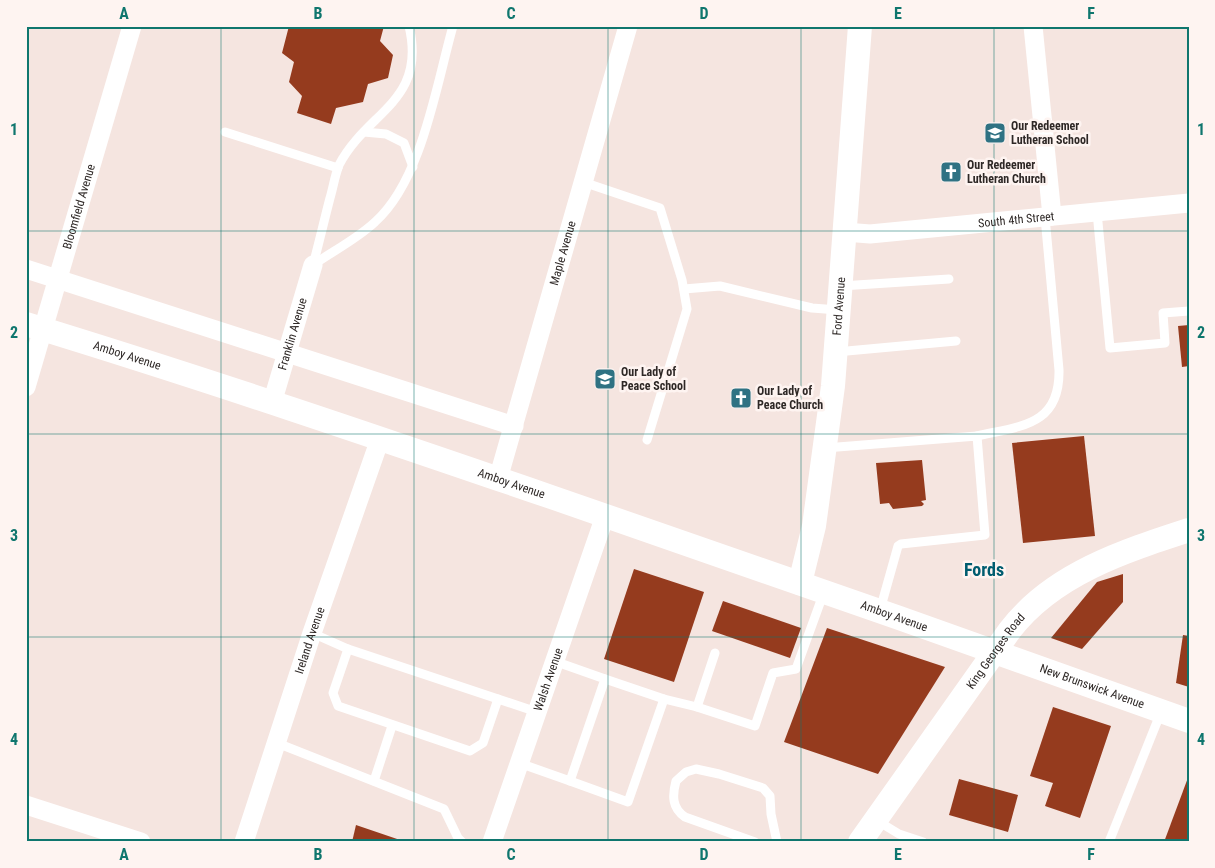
<svg xmlns="http://www.w3.org/2000/svg" width="1215" height="868" font-family="'Roboto Condensed',sans-serif">
  <rect width="100%" height="100%" fill="#f5e5e0"/>
  <g fill="#953b1e">
    <polygon points="289,26 384,26 380,41 393,55 388,78 368,84 363,102 336,108 331,124 297,113 302,96 289,82 294,62 282,53"/>
    <polygon points="1189,325 1189,366 1182,367 1178,326"/>
    <polygon points="1084,436 1095,536 1023,543 1012,443"/>
    <polygon points="922,460 926,500 921,501 924,504 922,506 893,509 889,503 880,504 876,463"/>
    <polygon points="634,569 704,592 674,682 604,659"/>
    <polygon points="1123,574 1123,602 1082,649 1051,638 1097,582"/>
    <polygon points="723,601 801,628 790,658 712,631"/>
    <polygon points="827,628 945,667 878,774 784,742"/>
    <polygon points="1183,635 1189,636 1189,687 1176,683"/>
    <polygon points="1053,707 1111,726 1080,818 1045,806 1053,783 1030,776"/>
    <polygon points="1189,775 1189,842 1164,842"/>
    <polygon points="959,779 1018,795 1008,832 949,815"/>
    <polygon points="356,825 403,841 403,842 352,842"/>
  </g>
  <g fill="none" stroke-linecap="round" stroke-linejoin="round">
    <g stroke="#fff" stroke-width="9">
      <polyline points="225,132 338,168"/>
      <polyline points="364,132 386,134 404,143 413,167"/>
      <polyline points="583,182 660,208 682,280 687,309 647,440"/>
      <polyline points="1097,212 1110,348 1165,343 1163,313 1189,311"/>
      <path d="M313,265C333,251 357,239 375,222C422,180 436,86 453,26"/>
      <path d="M313,265C319,243 324,221 330,198C333,188 335,175 339,165C367,111 427,102 409,26"/>
      <polyline points="841,286 949,279"/>
      <polyline points="684,289 720,286 812,308 838,310"/>
      <polyline points="836,352 956,341"/>
      <path d="M977,436C1020,426 1060,426 1059,370L1045,217"/>
      <polyline points="825,448 977,436 985,535 901,544 898,546 880,610"/>
      <polyline points="312,633 348,649 537,712"/>
      <polyline points="348,649 333,693 338,706 470,751 483,743 498,699"/>
      <polyline points="715,653 697,707 755,726 773,673 796,669 824,592"/>
      <polyline points="605,679 664,699 697,707"/>
      <polyline points="277,743 444,809 458,838 462,842"/>
      <polyline points="519,763 570,781 605,679 554,661"/>
      <polyline points="374,781 392,726"/>
      <polyline points="570,781 628,802 664,699"/>
      <polyline points="876,820 899,834 923,842"/>
      <path d="M755,842L685,817C672,808 672,796 676,781L686,772L696,769L719,774L763,788L770,796L771,814L777,842"/>
      <polyline points="1109,842 1161,712"/>
    </g>
    <g stroke="#fff" stroke-width="19">
      <polyline points="1033,26 1052,216"/>
      <path id="s1" d="M845,232L870,234L1189,203"/>
      <polyline points="26,269 514,426"/>
      <path id="s2" d="M26,387L132,26"/>
      <path id="s3" d="M272,403L313,265"/>
      <path id="s4" d="M498,479L628,26"/>
      <polyline points="26,805 141,842"/>
      <path id="s5" d="M244,842L312,633L380,439"/>
      <path id="s6" d="M492,842L605,516"/>
    </g>
    <g stroke="#fff" stroke-width="24">
      <path id="s7" d="M26,324C203,378 379,438 554,498C766,571 978,645 1189,721"/>
      <path id="s8" d="M800,583L814,526L833,386L860,26"/>
      <path id="s9" d="M860,842L1010,630C1053,574 1124,551 1189,530"/>
    </g>
  </g>
  <path fill="none" stroke="#0f766e" stroke-width="1" stroke-opacity="0.55" d="M221,26V842M414,26V842M608,26V842M801,26V842M994,26V842M26,231H1189M26,434H1189M26,637H1189"/>
  <defs>
    <g id="school-square" transform="scale(1.125)"><rect x="-9" y="-9" width="18" height="18" rx="4" fill="#2f7283" stroke="#fef4f1"/><path d="M0-5L7-2L0 1L-7-2ZM-4 1L0 2.5L4 1V4Q0 6-4 4Z" fill="#fff"/></g>
    <g id="church-square" transform="scale(1.125)"><rect x="-9" y="-9" width="18" height="18" rx="4" fill="#2f7283" stroke="#fef4f1"/><path d="M-1.2-6h2.4v3.5h3.3v2.4h-3.3V6h-2.4V-.1h-3.3v-2.4h3.3Z" fill="#fff"/></g>
  </defs>
  <g fill-rule="evenodd">
    <use href="#school-square" x="995" y="133"/>
    <use href="#church-square" x="951" y="172"/>
    <use href="#school-square" x="605" y="379"/>
    <use href="#church-square" x="741" y="398"/>
  </g>
  <g text-anchor="middle" dominant-baseline="central" stroke-width="5" stroke-linejoin="round" paint-order="stroke">
    <g font-size="12" font-weight="bold" fill="#2e2826" stroke="#fef4f1" text-anchor="start">
      <text x="1011" y="126">Our Redeemer<tspan x="1011" dy="14">Lutheran School</tspan></text>
      <text x="967" y="165">Our Redeemer<tspan x="967" dy="14">Lutheran Church</tspan></text>
      <text x="621" y="372">Our Lady of<tspan x="621" dy="14">Peace School</tspan></text>
      <text x="757" y="391">Our Lady of<tspan x="757" dy="14">Peace Church</tspan></text>
    </g>
    <g font-size="12" fill="#2e2826" stroke="#fef4f1">
      <text stroke="none"><textPath href="#s2" startOffset="188">Bloomfield Avenue</textPath></text>
      <text stroke="none"><textPath href="#s1" startOffset="172">South 4th Street</textPath></text>
      <text stroke="none"><textPath href="#s4" startOffset="235">Maple Avenue</textPath></text>
      <text stroke="none"><textPath href="#s8" startOffset="280">Ford Avenue</textPath></text>
      <text stroke="none"><textPath href="#s3" startOffset="72">Franklin Avenue</textPath></text>
      <text stroke="none"><textPath href="#s7" startOffset="106">Amboy Avenue</textPath></text>
      <text stroke="none"><textPath href="#s7" startOffset="511">Amboy Avenue</textPath></text>
      <text stroke="none"><textPath href="#s7" startOffset="916">Amboy Avenue</textPath></text>
      <text stroke="none"><textPath href="#s5" startOffset="212">Ireland Avenue</textPath></text>
      <text stroke="none"><textPath href="#s9" startOffset="234">King Georges Road</textPath></text>
      <text stroke="none"><textPath href="#s6" startOffset="172">Walsh Avenue</textPath></text>
      <text stroke="none"><textPath href="#s7" startOffset="1126">New Brunswick Avenue</textPath></text>
    </g>
    <g font-size="18" font-weight="bold" fill="#005d70" stroke="#fef4f1">
      <text x="984" y="569">Fords</text>
    </g>
  </g>
  <rect width="1215" height="868" fill="none" stroke="#fef4f1" stroke-width="55"/>
  <rect x="28" y="28" width="1160" height="812" fill="none" stroke="#0f766e" stroke-width="2"/>
  <g font-size="16" text-anchor="middle" font-weight="bold" fill="#0f766e">
    <text x="124" y="19">A</text>
    <text x="318" y="19">B</text>
    <text x="511" y="19">C</text>
    <text x="704" y="19">D</text>
    <text x="898" y="19">E</text>
    <text x="1091" y="19">F</text>
    <text x="14" y="135">1</text>
    <text x="1201" y="135">1</text>
    <text x="14" y="338">2</text>
    <text x="1201" y="338">2</text>
    <text x="14" y="541">3</text>
    <text x="1201" y="541">3</text>
    <text x="14" y="745">4</text>
    <text x="1201" y="745">4</text>
    <text x="124" y="860">A</text>
    <text x="318" y="860">B</text>
    <text x="511" y="860">C</text>
    <text x="704" y="860">D</text>
    <text x="898" y="860">E</text>
    <text x="1091" y="860">F</text>
  </g>
</svg>
